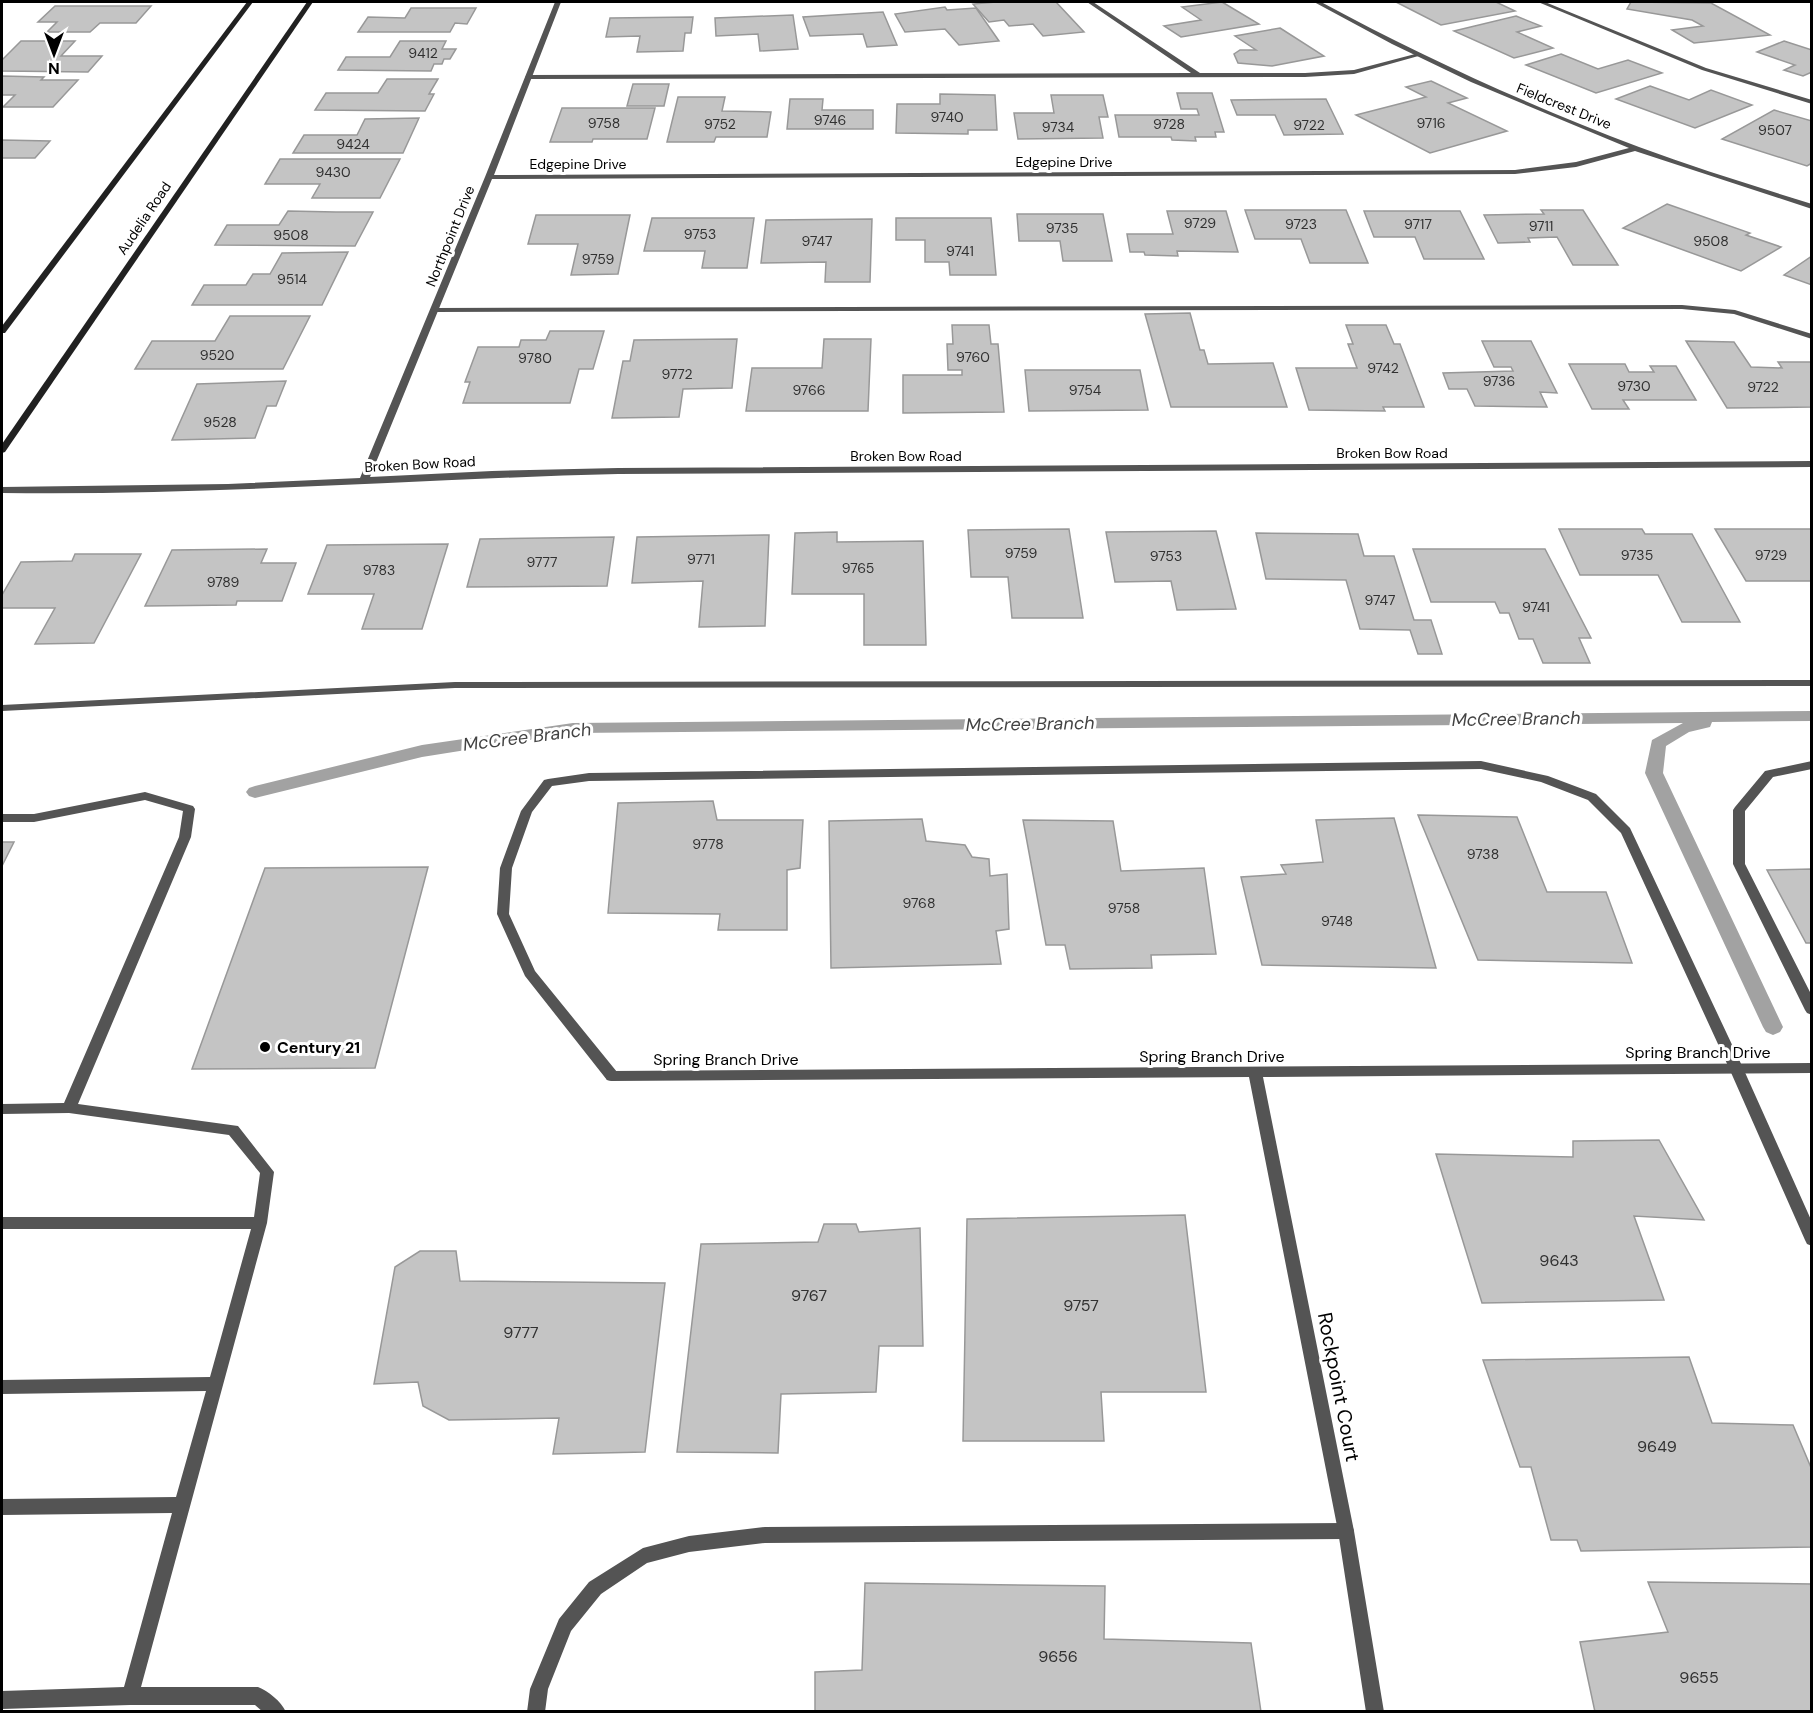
<svg xmlns="http://www.w3.org/2000/svg" width="1813" height="1713" font-family="'DM Sans',sans-serif">
  <rect width="100%" height="100%" fill="#fff"/>
  <g fill="none" stroke-linecap="round" stroke-linejoin="round">
    <polygon fill="#a2a2a2" fill-rule="evenodd" points="1812,711 1812,721 1712,722 1710,727 1689,732 1666,746 1663,773 1783,1027 1780,1032 1773,1035 1766,1032 1763,1027 1645,773 1652,740 1683,723 573,733 422,757 255,798 249,796 246,792 249,788 255,786 422,745 573,723"/>
  </g>
  <g fill="#c4c4c4" stroke="#989898" stroke-width="1.5">
    <polygon points="996,2 1056,2 1084,32 1043,36 1033,24 1009,26 1004,20 989,22 973,4"/>
    <polygon points="1222,2 1259,24 1181,37 1164,26 1201,20 1182,7"/>
    <polygon points="1396,2 1496,2 1515,11 1441,25"/>
    <polygon points="1631,2 1711,3 1770,35 1694,43 1672,30 1703,26 1692,20 1627,9"/>
    <polygon points="55,6 151,6 136,23 100,23 90,32 47,32 57,22 38,22"/>
    <polygon points="945,7 947,10 976,8 999,41 959,45 945,29 905,32 895,14"/>
    <polygon points="411,8 476,8 467,24 455,23 450,32 358,32 368,17 405,18"/>
    <polygon points="883,12 897,45 867,47 863,34 810,36 803,17"/>
    <polygon points="793,15 798,49 760,51 758,34 716,36 715,18"/>
    <polygon points="1516,16 1541,26 1517,32 1553,48 1514,58 1454,31"/>
    <polygon points="693,17 691,33 685,33 683,51 637,52 640,36 606,37 610,18"/>
    <polygon points="1280,28 1324,56 1272,66 1238,63 1234,54 1240,50 1256,50 1235,36"/>
    <polygon points="21,41 75,41 61,56 102,56 88,72 2,71 2,60"/>
    <polygon points="400,41 446,41 442,49 456,49 450,59 444,59 442,64 434,64 431,71 338,70 346,57 390,57"/>
    <polygon points="1784,41 1812,50 1812,72 1803,76 1784,70 1795,65 1757,52"/>
    <polygon points="1561,54 1598,69 1628,60 1662,73 1596,93 1526,65"/>
    <polygon points="2,76 44,77 41,80 78,80 53,107 3,107 15,95 2,95"/>
    <polygon points="387,79 438,79 429,94 434,94 425,111 315,110 326,93 378,93"/>
    <polygon points="1431,81 1467,98 1448,103 1507,131 1430,153 1356,115 1426,97 1406,87"/>
    <polygon points="633,84 669,84 664,106 627,106"/>
    <polygon points="1650,86 1689,100 1711,90 1752,105 1695,128 1616,99"/>
    <polygon points="1177,93 1212,93 1224,132 1215,132 1216,137 1195,137 1196,141 1172,140 1171,137 1119,137 1115,115 1199,115 1197,109 1181,109"/>
    <polygon points="940,94 995,95 997,130 968,130 968,134 896,133 897,104 940,104"/>
    <polygon points="1051,95 1103,95 1108,117 1099,117 1103,138 1018,139 1014,113 1054,113"/>
    <polygon points="678,97 725,97 722,111 771,112 767,137 716,137 714,142 667,142"/>
    <polygon points="790,99 823,99 822,110 873,110 873,129 787,129"/>
    <polygon points="1326,99 1343,134 1284,135 1275,115 1237,115 1231,100"/>
    <polygon points="562,108 655,108 647,139 593,139 592,142 550,142"/>
    <polygon points="1774,110 1812,121 1812,163 1807,166 1722,139"/>
    <polygon points="419,118 403,153 293,153 304,135 357,135 365,119"/>
    <polygon points="2,140 50,141 35,158 2,158"/>
    <polygon points="280,159 400,159 380,198 312,198 320,184 265,184"/>
    <polygon points="1667,204 1750,233 1746,235 1781,247 1741,271 1623,228"/>
    <polygon points="1245,210 1346,210 1368,263 1310,263 1301,239 1255,239"/>
    <polygon points="1541,210 1583,210 1618,265 1573,265 1557,237 1528,238 1530,242 1498,243 1484,215 1544,214"/>
    <polygon points="288,211 336,212 373,212 355,246 215,245 227,225 279,225"/>
    <polygon points="1167,211 1226,211 1238,252 1177,251 1178,256 1145,255 1144,252 1130,252 1127,234 1173,234"/>
    <polygon points="1364,211 1460,211 1484,259 1424,259 1415,237 1374,237"/>
    <polygon points="1017,214 1103,214 1112,261 1063,261 1060,241 1019,241"/>
    <polygon points="536,215 630,215 618,274 571,275 578,244 528,244"/>
    <polygon points="652,218 754,218 747,268 702,268 705,251 644,251"/>
    <polygon points="896,218 991,218 996,275 950,275 949,262 925,262 925,240 896,240"/>
    <polygon points="872,219 870,282 825,282 826,262 761,263 766,220"/>
    <polygon points="348,252 322,305 192,305 204,285 246,285 253,274 270,274 282,253"/>
    <polygon points="1812,256 1812,285 1784,275"/>
    <polygon points="1190,313 1200,350 1204,350 1208,364 1273,363 1287,407 1171,407 1145,314"/>
    <polygon points="230,316 310,316 283,369 135,369 152,341 215,341"/>
    <polygon points="952,325 989,325 991,344 998,344 1004,412 903,413 903,375 962,375 962,370 948,370 947,344 953,344"/>
    <polygon points="1346,325 1386,325 1394,344 1400,344 1424,407 1383,407 1385,411 1309,410 1296,368 1357,368 1348,344 1353,344"/>
    <polygon points="550,331 604,331 593,369 579,369 570,403 463,403 470,382 465,382 478,347 519,347 521,340 546,340"/>
    <polygon points="737,339 732,388 683,389 679,417 612,418 623,361 630,361 634,340"/>
    <polygon points="824,339 871,339 868,411 746,411 752,368 822,368"/>
    <polygon points="1482,341 1531,341 1557,393 1540,392 1547,407 1475,406 1467,389 1449,389 1443,373 1513,371 1511,367 1494,367"/>
    <polygon points="1686,341 1734,342 1751,367 1782,368 1778,362 1812,362 1812,407 1727,408"/>
    <polygon points="1569,364 1625,364 1629,372 1654,372 1650,366 1676,366 1696,400 1623,400 1629,409 1592,409"/>
    <polygon points="1025,370 1140,370 1148,410 1029,411"/>
    <polygon points="286,381 276,406 267,406 255,438 172,440 197,384"/>
    <polygon points="1069,529 1083,618 1012,618 1008,577 971,577 968,530"/>
    <polygon points="1559,529 1642,529 1645,534 1692,534 1740,622 1682,622 1658,575 1580,575"/>
    <polygon points="1715,529 1812,529 1812,581 1746,581"/>
    <polygon points="1216,531 1236,609 1177,610 1171,581 1115,582 1106,532"/>
    <polygon points="837,532 837,542 923,541 926,645 864,645 864,594 792,594 795,533"/>
    <polygon points="1256,533 1358,534 1364,556 1394,556 1414,620 1431,620 1442,654 1418,654 1410,630 1360,629 1346,580 1266,579"/>
    <polygon points="769,535 765,626 699,627 703,581 632,583 637,537"/>
    <polygon points="614,537 607,586 467,587 480,539"/>
    <polygon points="448,544 422,629 362,629 374,594 308,594 327,545"/>
    <polygon points="267,549 261,563 296,563 282,601 237,601 236,605 145,606 172,550"/>
    <polygon points="1413,549 1545,549 1591,638 1579,638 1590,663 1543,663 1533,639 1519,639 1509,613 1500,613 1495,602 1431,602"/>
    <polygon points="75,554 141,554 94,643 35,644 55,608 2,608 2,595 21,562 72,561"/>
    <polygon points="713,801 717,820 803,820 800,868 787,870 787,930 718,930 720,914 608,913 618,803"/>
    <polygon points="1418,815 1517,817 1547,892 1606,892 1632,963 1478,960"/>
    <polygon points="1394,818 1436,968 1262,965 1241,877 1286,874 1281,865 1323,862 1316,820"/>
    <polygon points="922,819 926,841 965,845 972,857 989,859 990,876 1007,874 1009,929 996,931 1001,964 831,968 829,821"/>
    <polygon points="1023,820 1113,821 1121,871 1204,868 1216,954 1151,955 1152,968 1070,969 1065,945 1046,945"/>
    <polygon points="2,842 14,842 2,866"/>
    <polygon points="428,867 375,1068 192,1069 265,868"/>
    <polygon points="1812,869 1812,943 1806,943 1767,870"/>
    <polygon points="1659,1140 1704,1220 1634,1216 1664,1300 1482,1303 1436,1154 1573,1157 1573,1141"/>
    <polygon points="1185,1215 1206,1392 1101,1392 1104,1441 963,1441 967,1219"/>
    <polygon points="824,1224 856,1224 859,1232 920,1228 923,1346 879,1346 876,1392 781,1394 778,1453 677,1452 701,1244 818,1242"/>
    <polygon points="420,1251 456,1251 460,1281 665,1283 645,1452 553,1454 559,1418 449,1420 423,1406 418,1382 374,1384 395,1267"/>
    <polygon points="1689,1357 1712,1423 1793,1425 1812,1470 1812,1547 1581,1551 1577,1540 1551,1540 1531,1467 1520,1467 1483,1360"/>
    <polygon points="1648,1582 1812,1584 1812,1712 1595,1712 1580,1642 1668,1632"/>
    <polygon points="865,1583 1105,1586 1104,1639 1251,1643 1261,1712 815,1712 815,1672 862,1670"/>
  </g>
  <g fill="none" stroke-linecap="round" stroke-linejoin="round">
    <g fill="#545454" fill-rule="evenodd">
      <polygon points="1087,2 1093,2 1200,73 1305,73 1354,70 1419,53 1422,55 1354,74 1305,77 528,79 525,77 528,75 1191,73"/>
      <polygon points="1538,2 1545,2 1706,68 1812,100 1812,104 1702,70"/>
      <polygon points="1682,305 1735,310 1812,334 1812,339 1734,314 1682,309 434,312 430,310 434,308"/>
      <polygon points="1812,680 1812,686 455,688 2,711 2,705 455,682"/>
      <polygon points="1481,761 1548,776 1596,794 1630,828 1743,1068 1812,1222 1812,1246 1807,1244 1805,1240 1729,1068 1621,833 1588,800 1541,782 1481,769 589,781 552,786 532,812 512,868 509,914 535,971 617,1072 619,1076 617,1080 612,1081 607,1080 525,976 497,914 500,868 521,811 544,780 548,779 589,773"/>
      <polygon points="1812,761 1812,769 1773,777 1745,811 1745,864 1812,996 1812,1015 1807,1013 1805,1010 1733,864 1733,810 1735,807 1765,771"/>
      <path d="M145,792L193,806L195,809L191,837L78,1104L238,1126L274,1172L267,1223L141,1687H258C268,1691 281,1701 286,1712H263L255,1705H130L2,1709V1691L124,1687L172,1513L2,1515V1499L176,1497L206,1391L2,1394V1380L210,1377L251,1229H2V1217H254L260,1173L229,1135L69,1113L2,1114V1104L64,1103L179,837L183,811L145,800L34,822H2V814H34Z"/>
      <polygon points="1346,1523 1352,1525 1354,1531 1352,1537 1346,1539 765,1543 689,1552 647,1563 601,1594 571,1631 548,1689 545,1712 527,1712 530,1689 559,1619 589,1582 643,1548 689,1536 765,1527"/>
    </g>
    <g fill="#545454" fill-rule="evenodd">
      <path d="M555,2H561L494,175L1515,170L1576,162L1629,148L1471,82L1392,44L1314,2H1321C1423,57 1530,106 1639,147C1696,168 1754,186 1812,204V209L1635,151L1576,167L1515,174L492,179L370,477L492,471L618,468L1812,461V467L618,474C413,479 207,496 2,493V487L228,484L360,478L485,177Z"/>
      <polygon points="1812,1063 1812,1073 1263,1077 1354,1531 1384,1712 1366,1712 1338,1531 1249,1077 612,1081 607,1080 605,1076 607,1072 612,1071"/>
    </g>
    <g fill="#212121" fill-rule="evenodd">
      <polygon points="247,2 253,2 5,333 2,333 2,326"/>
      <polygon points="307,2 313,2 5,452 2,453 2,444"/>
    </g>
  </g>
  <circle fill="#000" stroke="#fff" stroke-width="2" cx="265" cy="1047" r="6"/>
  <g text-anchor="middle" dominant-baseline="central" stroke-width="6" stroke-linejoin="round" paint-order="stroke">
    <g font-size="14" fill="#313131">
      <text x="423" y="53">9412</text>
      <text x="947" y="117">9740</text>
      <text x="830" y="120">9746</text>
      <text x="604" y="123">9758</text>
      <text x="1431" y="123">9716</text>
      <text x="720" y="124">9752</text>
      <text x="1169" y="124">9728</text>
      <text x="1309" y="125">9722</text>
      <text x="1058" y="127">9734</text>
      <text x="1775" y="130">9507</text>
      <text x="353" y="144">9424</text>
      <text x="333" y="172">9430</text>
      <text x="1200" y="223">9729</text>
      <text x="1301" y="224">9723</text>
      <text x="1418" y="224">9717</text>
      <text x="1541" y="226">9711</text>
      <text x="1062" y="228">9735</text>
      <text x="700" y="234">9753</text>
      <text x="291" y="235">9508</text>
      <text x="817" y="241">9747</text>
      <text x="1711" y="241">9508</text>
      <text x="960" y="251">9741</text>
      <text x="598" y="259">9759</text>
      <text x="292" y="279">9514</text>
      <text x="217" y="355">9520</text>
      <text x="973" y="357">9760</text>
      <text x="535" y="358">9780</text>
      <text x="1383" y="368">9742</text>
      <text x="677" y="374">9772</text>
      <text x="1499" y="381">9736</text>
      <text x="1634" y="386">9730</text>
      <text x="1763" y="387">9722</text>
      <text x="809" y="390">9766</text>
      <text x="1085" y="390">9754</text>
      <text x="220" y="422">9528</text>
      <text x="1021" y="553">9759</text>
      <text x="1637" y="555">9735</text>
      <text x="1771" y="555">9729</text>
      <text x="1166" y="556">9753</text>
      <text x="701" y="559">9771</text>
      <text x="542" y="562">9777</text>
      <text x="858" y="568">9765</text>
      <text x="379" y="570">9783</text>
      <text x="223" y="582">9789</text>
      <text x="1380" y="600">9747</text>
      <text x="1536" y="607">9741</text>
      <text x="708" y="844">9778</text>
      <text x="1483" y="854">9738</text>
      <text x="919" y="903">9768</text>
      <text x="1124" y="908">9758</text>
      <text x="1337" y="921">9748</text>
    </g>
    <g font-size="14" fill="#000" stroke="#fff">
      <text transform="translate(1564 106) rotate(22)">Fieldcrest Drive</text>
      <text x="1064" y="162">Edgepine Drive</text>
      <text x="578" y="164">Edgepine Drive</text>
      <text transform="translate(144 218) rotate(-56)">Audelia Road</text>
      <text transform="translate(450 236) rotate(-68)">Northpoint Drive</text>
      <text x="1392" y="453">Broken Bow Road</text>
      <text x="906" y="456">Broken Bow Road</text>
      <text transform="translate(420 464) rotate(-3)">Broken Bow Road</text>
    </g>
    <g font-size="16" font-weight="bold" fill="#000" stroke="#fff" text-anchor="start">
      <text x="277" y="1047">Century 21</text>
    </g>
    <g font-size="16" fill="#000" stroke="#fff">
      <text x="1698" y="1052">Spring Branch Drive</text>
      <text x="1212" y="1056">Spring Branch Drive</text>
      <text x="726" y="1059">Spring Branch Drive</text>
    </g>
    <g font-size="16" fill="#313131">
      <text x="1559" y="1260">9643</text>
      <text x="809" y="1295">9767</text>
      <text x="1081" y="1305">9757</text>
      <text x="521" y="1332">9777</text>
      <text x="1657" y="1446">9649</text>
      <text x="1058" y="1656">9656</text>
      <text x="1699" y="1677">9655</text>
    </g>
    <g font-size="18" font-style="italic" fill="#434343" stroke="#fff">
      <text transform="translate(1516 719) rotate(-1)">McCree Branch</text>
      <text transform="translate(1030 724) rotate(-1)">McCree Branch</text>
      <text transform="translate(527 737) rotate(-7)">McCree Branch</text>
    </g>
    <g font-size="20" fill="#000" stroke="#fff">
      <text transform="translate(1339 1387) rotate(79)">Rockpoint Court</text>
    </g>
  </g>
  <rect width="1813" height="1713" fill="none" stroke="#000000" stroke-width="6"/>
  <g transform="translate(54 54) rotate(180)" stroke="#ffffff" stroke-width="4.5" paint-order="stroke">
  <path d="M0-4.5L10 22L0 15L-10 22Z" fill="#000000"/>
  <text y="-9" font-size="16" font-weight="bold" text-anchor="middle" fill="#000000">N</text>
  </g>
</svg>
